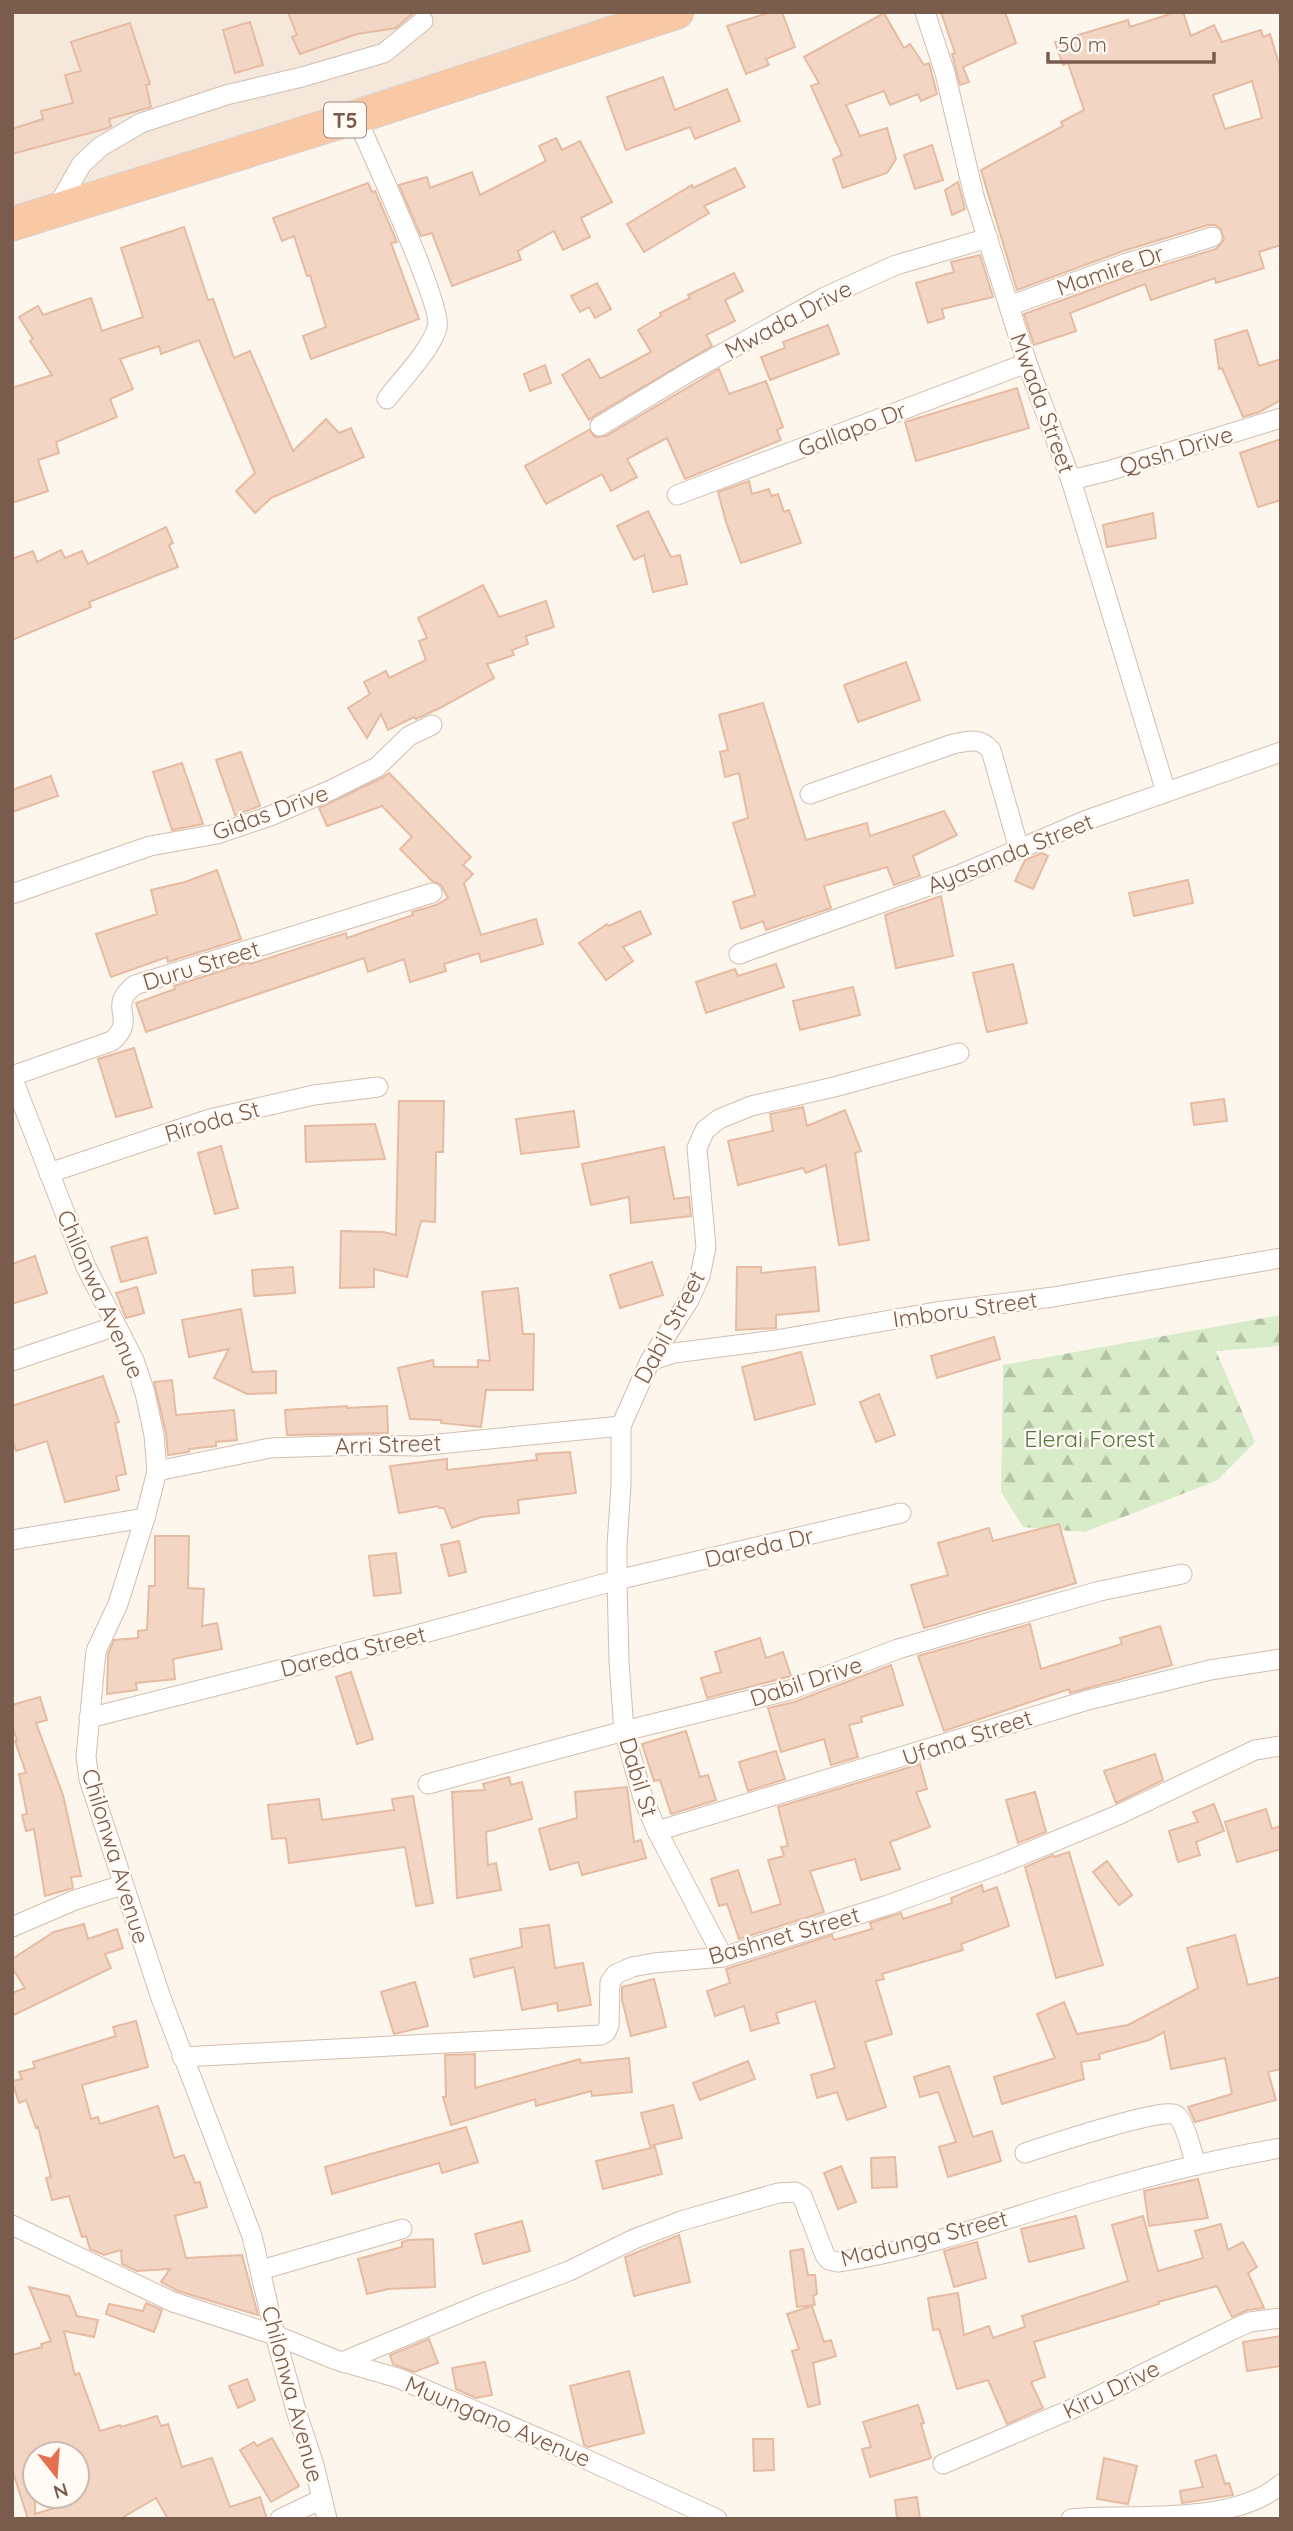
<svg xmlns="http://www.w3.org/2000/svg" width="1293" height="2531" font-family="Quicksand,sans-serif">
  <defs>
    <pattern id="forest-firs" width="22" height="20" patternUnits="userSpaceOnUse" patternTransform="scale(1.75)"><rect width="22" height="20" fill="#d8ecc9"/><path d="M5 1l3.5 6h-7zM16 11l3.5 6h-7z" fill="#b4c2a5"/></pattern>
  </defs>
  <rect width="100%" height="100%" fill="#fdf6ec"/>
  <polygon fill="#f5e8da" points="12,12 699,12 12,231"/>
  <polygon fill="url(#forest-firs)" points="1281,1315 1281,1346 1216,1351 1255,1442 1218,1480 1085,1532 1023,1527 1001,1492 1003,1365"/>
  <g fill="#f3d5c3" stroke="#e6bba3" stroke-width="2" fill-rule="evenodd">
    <polygon points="288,12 414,12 396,28 357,34 300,54 292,37 297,35"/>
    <polygon points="771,12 782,12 795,47 766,59 769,65 746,74 727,26"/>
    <polygon points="941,12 1005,12 1016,43 963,67 969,82 960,85 952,54 955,53"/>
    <path d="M1176,12H1183L1191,36L1214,25L1222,42L1261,30L1263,37L1270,34L1281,70V245L1259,252L1264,268L1216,283L1215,278L1151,300L1145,284L1070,313L1076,331L1034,345L1024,314L1131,275L1216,249L1224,240L1221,229L1215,225H1208L1123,251L1017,290L981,170L1063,126L1061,122L1084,110L1068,63L1063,65L1055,42L1128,20L1130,27ZM1252,81L1262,118L1225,129L1213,95Z"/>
    <polygon points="884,13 904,48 910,44 924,65 929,63 937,94 921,101 918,94 890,105 884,91 846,105 860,136 887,128 896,159 887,173 843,188 833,159 842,155 811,86 819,83 804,57"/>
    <polygon points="250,22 263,65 235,73 223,30"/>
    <polygon points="130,23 150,84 146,85 151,107 109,119 111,126 108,128 12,154 12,129 43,119 41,111 73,103 65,75 81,71 71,42"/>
    <polygon points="663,77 675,110 727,89 740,121 695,139 690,127 626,150 607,97"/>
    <polygon points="556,138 562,150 580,141 612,202 581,218 590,237 563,250 554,231 518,251 521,260 452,286 432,233 421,236 399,185 427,177 430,188 472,172 480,195 546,161 539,146"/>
    <polygon points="932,145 943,180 915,189 904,155"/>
    <polygon points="735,168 745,187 704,206 709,213 644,252 627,224 692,185 693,188"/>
    <polygon points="958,182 965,209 952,215 945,190"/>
    <polygon points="368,183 372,192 375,191 397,242 391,243 419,319 311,359 303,336 326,327 310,275 307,276 294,236 282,241 273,218"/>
    <polygon points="184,227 208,300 213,299 234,358 250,351 293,451 326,419 339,433 351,428 364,457 271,498 255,513 236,491 255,473 199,340 161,354 159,346 120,359 133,389 110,399 117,417 56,442 59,453 38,460 48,491 12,503 12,388 52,375 30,341 33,339 19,317 38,306 43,315 91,298 102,331 143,317 121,248"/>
    <polygon points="980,255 993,297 942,309 944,318 928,323 916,283 954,272 951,262"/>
    <polygon points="734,273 743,291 725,300 735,321 706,335 712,346 594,416 589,420 562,375 589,359 600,378 602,378 651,352 638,330 661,316 660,313 690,298 688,295"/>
    <polygon points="597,283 611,309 595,318 589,307 580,312 571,296"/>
    <polygon points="828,325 839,354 770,380 761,357 785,348 783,342"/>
    <polygon points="1247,330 1259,366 1281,359 1281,400 1259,412 1243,417 1222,368 1219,369 1215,340"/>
    <polygon points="545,365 551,383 530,391 524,374"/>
    <polygon points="719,369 729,394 766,381 783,427 777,430 781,440 685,479 667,438 627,459 637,477 611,491 602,474 546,504 525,466 589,430 595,437 606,436"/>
    <polygon points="1017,388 1029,428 916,461 905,422"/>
    <polygon points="1281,439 1281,500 1258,507 1240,453"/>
    <polygon points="749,481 752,494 769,489 771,496 778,494 784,512 789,510 801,543 741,563 726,522 718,492"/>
    <polygon points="648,511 671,557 680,555 687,584 653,592 644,555 634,560 617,526"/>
    <polygon points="1153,513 1156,538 1107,547 1103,525"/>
    <polygon points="166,527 173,543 169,545 178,567 89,602 91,607 12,640 12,559 33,551 37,562 61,550 65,558 82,551 88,564"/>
    <polygon points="483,585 499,617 546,601 554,627 526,636 528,644 512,650 514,655 487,664 494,678 440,708 416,719 414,717 388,730 381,714 367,738 348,708 370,694 364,682 386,671 389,678 426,660 419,641 427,638 418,618"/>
    <polygon points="906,662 920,700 858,722 844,685"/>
    <polygon points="763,703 806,840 867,823 870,836 944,811 957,835 913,856 920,876 894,885 887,867 824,886 831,908 766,930 763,921 741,929 733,902 755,895 733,823 748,818 739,773 725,777 720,752 728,750 719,715"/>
    <polygon points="241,752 260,806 235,815 216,760"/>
    <polygon points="182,763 203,824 172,830 153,772"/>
    <polygon points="389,773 471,857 463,865 473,874 464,883 481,935 536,919 543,944 481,962 479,953 444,964 446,971 410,982 404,959 368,972 364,958 146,1032 136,1003 175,989 174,986 249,962 250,964 346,933 347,938 413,915 412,912 436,905 448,898 441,885 432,881 400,849 412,837 382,806 327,826 319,808 382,778"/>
    <polygon points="51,776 58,796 12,812 12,790"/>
    <polygon points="1042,853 1048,856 1033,889 1015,881 1025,860"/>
    <polygon points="217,870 241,939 168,962 167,957 111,977 96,934 157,914 151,890 185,882"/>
    <polygon points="1188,880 1193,903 1134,916 1129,893"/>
    <polygon points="941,896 953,956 896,968 885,915"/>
    <polygon points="640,911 651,934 623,947 633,961 606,980 579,943 607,924 609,926"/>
    <polygon points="776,964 784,987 706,1013 696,982 735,969 738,976"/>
    <polygon points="1013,964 1027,1023 987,1032 973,973"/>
    <polygon points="853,987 860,1015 800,1030 793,1001"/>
    <polygon points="134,1048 152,1107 116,1117 98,1059"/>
    <polygon points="1224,1099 1227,1121 1194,1125 1191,1103"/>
    <polygon points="399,1101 444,1101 443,1152 436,1152 435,1222 421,1221 407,1277 374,1269 374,1287 340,1288 341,1231 383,1232 396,1235"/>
    <polygon points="803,1107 807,1126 845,1110 861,1151 855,1153 869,1240 839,1245 826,1165 806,1173 803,1168 738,1185 728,1141 773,1131 770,1114"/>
    <polygon points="574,1111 579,1147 521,1154 516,1119"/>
    <polygon points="375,1124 385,1159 306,1162 305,1126"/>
    <polygon points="221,1146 238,1208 215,1214 198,1153"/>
    <polygon points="664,1147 674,1199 689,1197 691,1216 631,1223 629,1197 591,1205 582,1164"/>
    <polygon points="147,1237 156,1273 121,1282 111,1247"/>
    <polygon points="35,1256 47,1293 12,1304 12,1264"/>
    <polygon points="652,1262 663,1295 620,1308 610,1275"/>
    <polygon points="293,1267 295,1293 254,1296 252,1270"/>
    <polygon points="737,1267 761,1267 761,1273 815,1267 819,1311 776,1315 776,1328 736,1330"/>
    <polygon points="137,1287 144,1313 126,1318 116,1293"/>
    <polygon points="518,1288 523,1334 534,1334 533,1390 486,1390 481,1427 441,1423 442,1420 410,1419 398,1368 433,1360 434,1367 478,1367 478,1360 490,1361 482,1292"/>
    <polygon points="241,1309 252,1372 276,1371 276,1393 247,1394 214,1378 229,1349 189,1357 182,1320"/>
    <polygon points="994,1337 1000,1359 937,1378 931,1356"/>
    <polygon points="801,1352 815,1404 755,1420 742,1367"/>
    <polygon points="103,1376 119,1422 115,1423 126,1474 116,1476 119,1490 65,1502 47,1441 16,1451 12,1438 12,1406"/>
    <polygon points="172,1380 176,1415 234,1410 237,1440 216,1442 216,1446 189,1449 189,1452 168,1455 166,1433 154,1382"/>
    <polygon points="879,1394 895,1435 876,1442 860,1402"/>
    <polygon points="347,1406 347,1408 387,1406 388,1433 287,1435 285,1410"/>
    <polygon points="570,1452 576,1493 518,1500 519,1513 481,1517 452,1528 444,1508 439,1508 438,1506 399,1513 390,1466 447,1459 447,1470 537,1460 536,1454"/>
    <polygon points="1059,1524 1076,1583 924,1628 911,1585 948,1575 938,1543 989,1528 993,1541"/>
    <polygon points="155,1536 189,1536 188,1588 204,1589 202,1626 217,1623 222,1649 173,1659 175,1679 136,1683 137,1690 107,1694 108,1654 114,1640 138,1638 138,1631 147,1630 149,1586 155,1586"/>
    <polygon points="459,1541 466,1572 449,1576 441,1545"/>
    <polygon points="396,1553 401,1593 374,1596 369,1556"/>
    <polygon points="1030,1624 1041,1669 1122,1644 1120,1638 1160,1626 1172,1665 1070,1693 1069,1689 944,1731 918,1656"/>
    <polygon points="760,1638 766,1658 783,1652 791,1676 707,1698 701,1678 721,1672 715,1652"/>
    <polygon points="891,1665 903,1705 861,1717 862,1722 849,1725 858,1757 831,1765 824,1739 781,1752 768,1708 794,1702"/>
    <polygon points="351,1672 373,1739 357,1744 336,1677"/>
    <polygon points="40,1697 47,1720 36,1723 63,1795 81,1876 71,1877 73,1888 45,1896 34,1829 26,1831 22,1815 27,1814 19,1774 26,1773 15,1741 17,1741 12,1724 12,1705"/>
    <polygon points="686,1731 700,1777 708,1775 716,1800 671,1814 660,1780 654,1781 642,1744"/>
    <polygon points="776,1751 785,1779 748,1791 739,1762"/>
    <polygon points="1155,1754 1163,1780 1116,1803 1104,1771"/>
    <polygon points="920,1764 927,1789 916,1792 930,1827 890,1842 900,1869 861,1880 855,1859 810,1871 824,1912 739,1939 727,1904 719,1906 711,1879 738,1870 752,1913 781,1904 768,1860 784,1856 781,1847 788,1846 778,1807"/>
    <polygon points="509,1777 511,1785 522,1782 532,1819 486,1832 488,1865 496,1863 501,1890 457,1898 452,1792 485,1790 483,1784"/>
    <polygon points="627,1787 634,1842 641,1840 646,1858 582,1875 578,1862 550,1870 539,1829 577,1818 575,1792"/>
    <polygon points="1035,1792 1046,1832 1018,1843 1006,1800"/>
    <polygon points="413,1796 433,1903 416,1906 405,1847 289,1863 286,1838 272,1839 268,1805 319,1799 322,1820 394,1810 392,1799"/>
    <polygon points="1214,1804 1224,1831 1196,1842 1200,1855 1178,1862 1169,1831 1198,1822 1193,1812"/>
    <polygon points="1266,1809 1272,1829 1281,1826 1281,1849 1237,1862 1225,1822"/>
    <polygon points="1069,1852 1103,1965 1056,1978 1025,1867 1053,1855 1054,1857"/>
    <polygon points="1107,1861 1132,1895 1119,1905 1093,1872"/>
    <polygon points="982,1885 983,1892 997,1887 1009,1926 961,1944 963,1950 882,1974 884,1979 876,1981 892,2034 865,2042 886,2107 847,2120 837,2092 817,2098 811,2075 835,2068 815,2001 776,2013 779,2023 751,2031 744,2006 715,2016 707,1991 730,1983 726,1969 832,1935 834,1940 872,1929 870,1923 901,1913 903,1919 952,1903 951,1898"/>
    <polygon points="84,1924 88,1939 117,1929 123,1948 105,1954 111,1968 12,2016 12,1993 25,1988 12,1968 12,1959 54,1932"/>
    <polygon points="549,1925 555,1968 583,1963 591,2005 558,2011 557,2003 522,2010 514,1967 474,1977 470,1959 522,1947 520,1929"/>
    <polygon points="1235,1935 1248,1985 1281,1977 1281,2069 1268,2072 1276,2100 1195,2122 1188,2107 1232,2094 1225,2058 1171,2069 1164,2032 1149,2040 1099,2054 1100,2059 1081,2062 1084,2079 1002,2104 994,2077 1055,2058 1037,2014 1064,2002 1077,2034 1128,2025 1198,1988 1187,1948"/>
    <polygon points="654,1979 666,2027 631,2036 622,2000 622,1987"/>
    <polygon points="415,1982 428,2026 394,2034 381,1992"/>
    <polygon points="136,2021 148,2067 82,2085 91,2119 98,2117 100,2124 158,2106 174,2158 184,2155 195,2183 200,2182 207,2207 175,2216 186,2258 242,2255 258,2315 178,2291 161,2282 170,2269 137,2271 122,2264 121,2250 104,2255 90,2249 86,2236 82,2237 69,2196 52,2200 46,2178 51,2177 38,2127 36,2128 26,2100 19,2103 12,2081 22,2079 19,2072 35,2068 33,2062 116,2036 113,2027"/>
    <polygon points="475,2054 475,2088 580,2059 581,2063 629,2058 632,2092 592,2096 591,2091 536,2106 535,2099 451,2125 443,2097 446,2097 445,2055"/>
    <polygon points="748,2061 755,2079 700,2100 693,2083"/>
    <polygon points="949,2066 973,2137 992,2131 1001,2161 948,2177 939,2147 956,2142 938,2092 920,2097 914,2077"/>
    <polygon points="673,2105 682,2138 650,2146 641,2113"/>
    <polygon points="466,2127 478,2162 442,2173 439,2163 332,2194 325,2167"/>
    <polygon points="655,2147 662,2174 603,2189 596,2161"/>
    <polygon points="895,2157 897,2187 872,2188 871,2158"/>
    <polygon points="841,2166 856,2202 838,2209 824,2173"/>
    <polygon points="1198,2179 1208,2218 1149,2226 1144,2191"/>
    <polygon points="1076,2216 1084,2248 1029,2262 1021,2229"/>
    <polygon points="1143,2216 1158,2271 1203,2258 1195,2231 1221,2224 1228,2250 1243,2242 1257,2267 1248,2273 1264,2308 1248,2310 1232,2317 1217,2286 1158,2302 1159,2304 1034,2342 1045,2377 1031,2382 1043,2408 1007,2424 988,2380 957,2389 939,2329 933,2330 928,2298 958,2293 964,2335 989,2326 993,2338 1025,2327 1022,2316 1128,2281 1112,2225"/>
    <polygon points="522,2221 530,2251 483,2264 475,2234"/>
    <polygon points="679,2235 690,2282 634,2296 625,2257"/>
    <polygon points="433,2239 435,2287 388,2289 367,2294 358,2259 402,2247 402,2242 408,2240"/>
    <polygon points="977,2242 986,2278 954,2287 944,2251"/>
    <polygon points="803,2249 808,2275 815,2275 817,2294 813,2296 815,2305 797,2307 790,2251"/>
    <path d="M29,2287L69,2296L77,2316L98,2320L94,2337L64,2331L75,2375L79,2373L100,2431L120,2425L121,2427L157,2416L161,2426L168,2424L182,2467L212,2458L230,2507L260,2497L267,2519H168L156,2498L120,2519H28L12,2469V2355L42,2347L41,2344L51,2341ZM35,2454H77V2501L35,2514Z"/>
    <polygon points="146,2303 162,2310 154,2332 106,2314 109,2304 143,2311"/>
    <polygon points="812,2306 824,2342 831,2340 836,2356 813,2363 820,2404 808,2407 792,2351 799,2349 787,2314"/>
    <polygon points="1281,2336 1281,2366 1247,2371 1243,2342"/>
    <polygon points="429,2339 438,2363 414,2372 393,2364 390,2355"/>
    <polygon points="485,2362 492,2395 476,2398 456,2389 452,2368"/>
    <polygon points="629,2371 644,2433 588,2447 584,2445 570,2386"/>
    <polygon points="247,2379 255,2400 238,2408 229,2386"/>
    <polygon points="918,2405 924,2423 921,2424 931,2458 870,2477 862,2449 871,2447 863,2422"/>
    <polygon points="272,2438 299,2486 271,2502 240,2450 254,2442 257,2446"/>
    <polygon points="753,2439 773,2439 774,2470 754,2471"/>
    <polygon points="1216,2455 1225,2484 1229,2483 1233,2495 1182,2503 1180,2491 1203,2487 1195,2461"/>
    <polygon points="1104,2458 1137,2466 1128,2504 1097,2499"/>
    <polygon points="917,2497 920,2519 897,2519 895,2500"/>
  </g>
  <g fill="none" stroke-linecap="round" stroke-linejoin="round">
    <g stroke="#d1beb0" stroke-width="21">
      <g id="minor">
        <polyline points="925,12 945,73 974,196 1027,363 1071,480 1166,792"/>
        <path d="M356,117C369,147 444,308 437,328C430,351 402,379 387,399"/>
        <polyline points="55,211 81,165 100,147 141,123 226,95 302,77 384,53 423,21"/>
        <polyline points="1009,306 1127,263 1212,237"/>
        <polyline points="600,426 689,372 825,297 896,265 988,238"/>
        <polyline points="1071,480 1108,471 1281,418"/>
        <polyline points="677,495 1027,363"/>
        <path d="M810,794L953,744C969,741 979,737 991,750L1019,849"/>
        <polyline points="12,894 150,846 217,834 270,816 331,790 377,767 409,736 432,725"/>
        <polyline points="739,954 959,875 1087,820 1281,752"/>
        <path d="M12,1076L112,1041C139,1017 105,1008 135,985L432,893"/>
        <polyline points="12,1077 86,1267 134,1360 145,1393 154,1435 157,1471 145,1518 118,1604 96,1651 86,1757 89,1779 161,1998 252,2236 275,2335 297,2414 314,2465 327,2519"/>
        <polyline points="49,1173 210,1119 314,1095 378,1087"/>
        <polyline points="12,1361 116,1326"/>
        <polyline points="650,1361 674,1353 776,1340 936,1312 1053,1297 1281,1258"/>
        <polyline points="157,1471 270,1448 360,1445 418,1446 621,1426"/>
        <polyline points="12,1540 145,1518"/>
        <polyline points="89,1718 417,1635 617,1580 901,1513"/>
        <polyline points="428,1784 624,1731 790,1690 898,1649 980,1625 1100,1591 1182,1574"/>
        <polyline points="657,1831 1088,1700 1210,1670 1281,1659"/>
        <polyline points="12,1927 75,1900 122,1885"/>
        <polyline points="723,1957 657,1831 643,1798 624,1731 619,1661 617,1580 617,1546 621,1485 621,1426 650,1361 689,1300 700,1276 706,1247 697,1148 705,1130 719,1119 751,1106 834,1087 959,1053"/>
        <polyline points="182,2057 601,2035 606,2032 609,2025 610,1982 616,1974 632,1967 654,1963 723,1957 888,1905 1000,1864 1118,1815 1255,1750 1281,1746"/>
        <path d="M1025,2153C1046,2146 1165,2106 1176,2115C1185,2121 1192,2153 1196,2165"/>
        <polyline points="12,2225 173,2302 275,2335 336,2360 398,2378 557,2446 717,2519"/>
        <polyline points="261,2270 402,2229"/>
        <path d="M342,2362L484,2303L569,2271L634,2239L681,2221L778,2193L795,2192L802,2196L825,2255L829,2260L838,2262C928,2249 1018,2214 1105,2189C1163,2172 1221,2158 1281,2148"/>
        <polyline points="943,2464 1072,2409 1234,2329 1250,2322 1281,2318"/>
        <polyline points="280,2519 322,2499"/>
        <path d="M1071,2519C1131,2513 1234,2526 1281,2484"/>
      </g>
    </g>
    <g stroke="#dad1cd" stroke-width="35">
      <polyline id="trunk" points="12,224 356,117 677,12"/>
    </g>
    <use href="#minor" stroke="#fff" stroke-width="19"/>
    <use href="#trunk" stroke="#f9c8a4" stroke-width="33"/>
  </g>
  <g text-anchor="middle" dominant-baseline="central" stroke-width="5" stroke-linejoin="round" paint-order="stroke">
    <rect fill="#fffaf3" stroke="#a28b7f" stroke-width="2" x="324" y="102.5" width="42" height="35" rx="5"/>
    <g font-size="21" font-weight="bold" fill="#7a5c4d">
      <text x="345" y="120">T5</text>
    </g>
    <g font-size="23" fill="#7a5c4d" stroke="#fffaf3">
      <text transform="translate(1110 270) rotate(-19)">Mamire Dr</text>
      <text transform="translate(788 319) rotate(-28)">Mwada Drive</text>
      <text transform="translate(1043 403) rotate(70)">Mwada Street</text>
      <text transform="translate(852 429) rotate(-21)">Gallapo Dr</text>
      <text transform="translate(1176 450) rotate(-17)">Qash Drive</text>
      <text transform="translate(270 812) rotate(-20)">Gidas Drive</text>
      <text transform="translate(1010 853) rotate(-22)">Ayasanda Street</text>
      <text transform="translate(201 965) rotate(-17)">Duru Street</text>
      <text transform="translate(212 1121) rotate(-16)">Riroda St</text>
      <text transform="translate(101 1294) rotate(66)">Chilonwa Avenue</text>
      <text transform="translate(965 1309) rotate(-8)">Imboru Street</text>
      <text transform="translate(669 1327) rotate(-62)">Dabil Street</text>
      <text transform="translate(388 1444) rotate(-2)">Arri Street</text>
      <text transform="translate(759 1547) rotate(-13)">Dareda Dr</text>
      <text transform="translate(353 1651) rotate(-14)">Dareda Street</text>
      <text transform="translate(806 1681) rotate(-18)">Dabil Drive</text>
      <text transform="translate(967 1737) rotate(-18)">Ufana Street</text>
      <text transform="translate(639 1777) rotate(73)">Dabil St</text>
      <text transform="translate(116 1856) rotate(73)">Chilonwa Avenue</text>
      <text transform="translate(784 1935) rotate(-16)">Bashnet Street</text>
      <text transform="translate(924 2238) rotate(-14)">Madunga Street</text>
      <text transform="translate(1111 2389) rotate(-26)">Kiru Drive</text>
      <text transform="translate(293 2394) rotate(75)">Chilonwa Avenue</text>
      <text transform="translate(498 2421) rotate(23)">Muungano Avenue</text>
    </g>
    <g font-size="23" fill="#537a41" stroke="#fffaf3">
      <text x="1090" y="1438">Elerai Forest</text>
    </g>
  </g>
  <rect width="1293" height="2531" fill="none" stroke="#7a5c4d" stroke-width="28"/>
  <g transform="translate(56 2475) rotate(163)"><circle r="33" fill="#fffaf3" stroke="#cabbb1" stroke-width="2"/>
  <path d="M0-5L12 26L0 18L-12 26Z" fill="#e76f51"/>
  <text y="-10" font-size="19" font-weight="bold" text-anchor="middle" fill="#7a5c4d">N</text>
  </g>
  <path d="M1048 52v10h166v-10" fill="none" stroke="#7a5c4d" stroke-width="3.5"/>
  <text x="1058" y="52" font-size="21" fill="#7a5c4d" stroke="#fffaf3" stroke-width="5" paint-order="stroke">50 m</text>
</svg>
